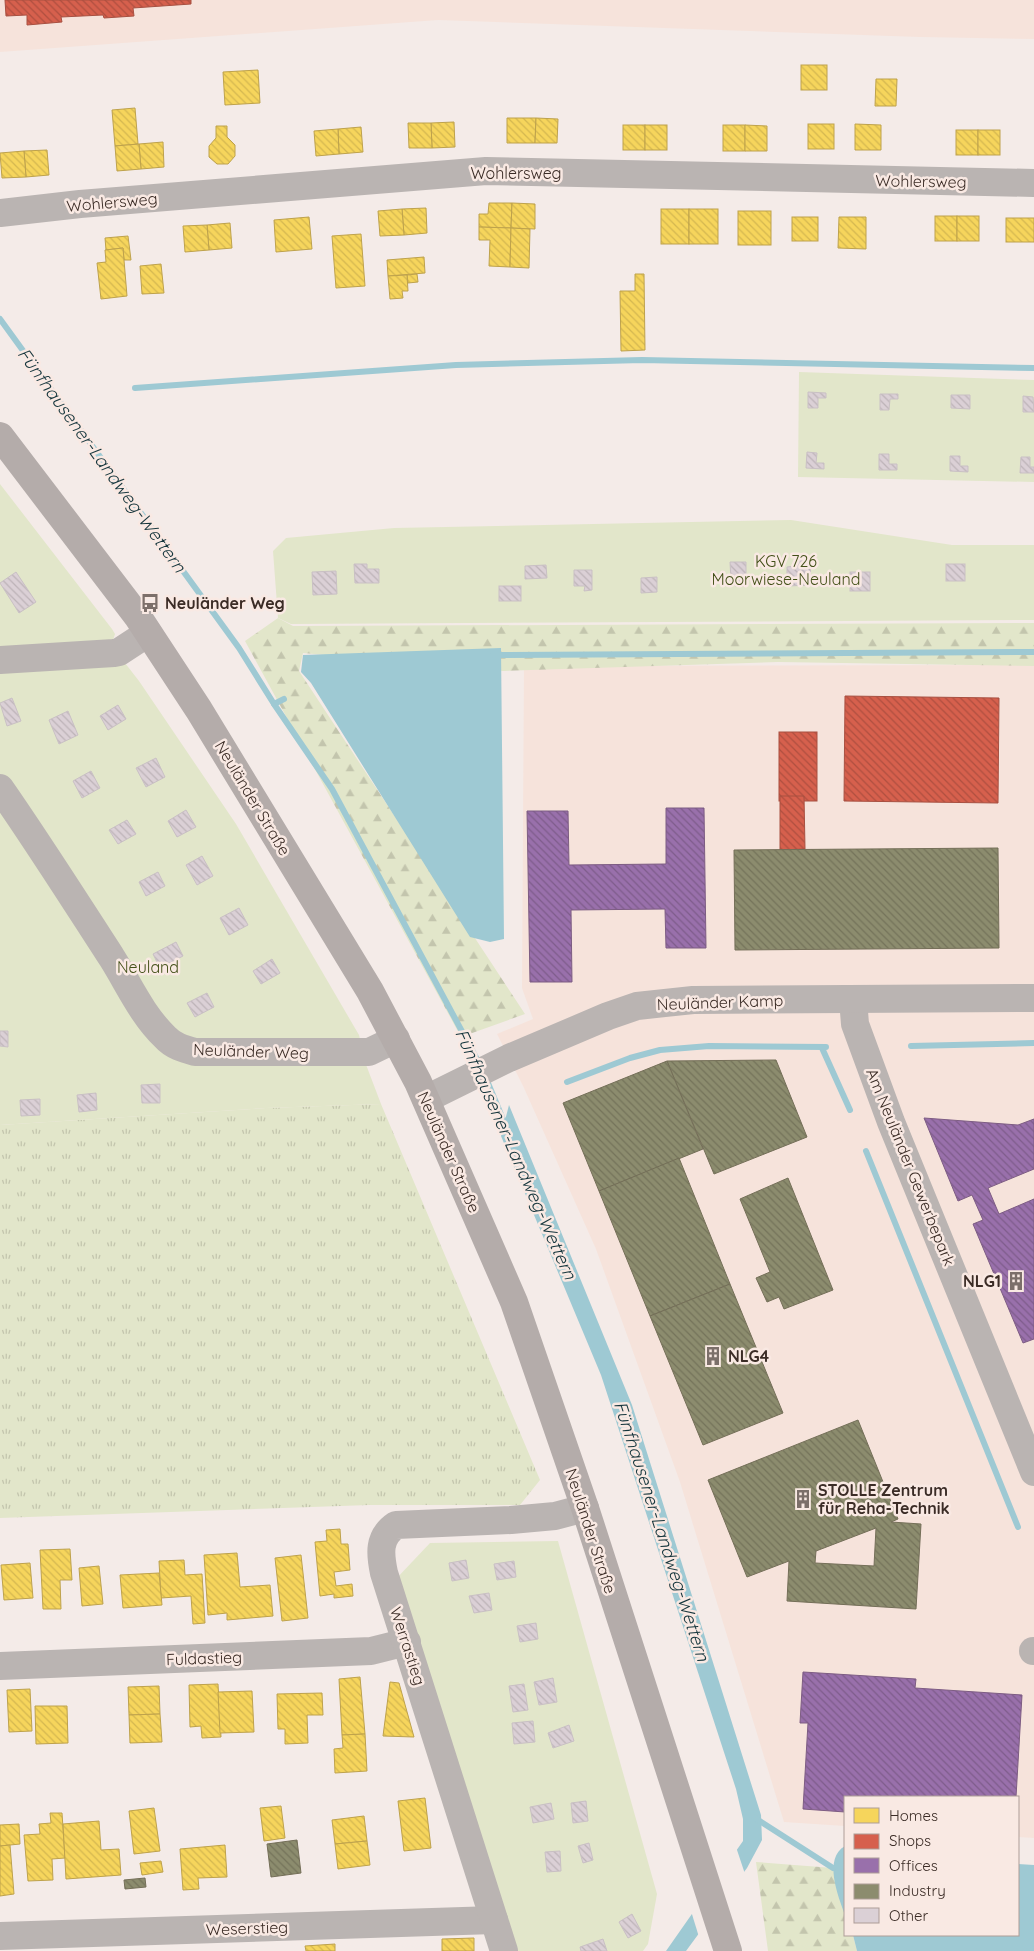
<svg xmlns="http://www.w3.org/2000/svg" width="1034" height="1951" font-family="Quicksand,sans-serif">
  <defs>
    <pattern id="grass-tufts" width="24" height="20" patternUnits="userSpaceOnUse" patternTransform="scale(1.25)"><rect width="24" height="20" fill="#e2e6ca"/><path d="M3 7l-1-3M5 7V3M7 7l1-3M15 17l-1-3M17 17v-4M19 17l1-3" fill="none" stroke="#c3c5ad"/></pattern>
    <pattern id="forest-firs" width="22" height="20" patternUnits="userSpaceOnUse" patternTransform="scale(1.25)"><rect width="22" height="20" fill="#e2e6ca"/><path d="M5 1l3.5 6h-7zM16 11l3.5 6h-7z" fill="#c3c5ad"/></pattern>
    <pattern id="homes-back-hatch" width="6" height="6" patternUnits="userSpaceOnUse" patternTransform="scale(1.25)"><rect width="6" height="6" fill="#f6d55c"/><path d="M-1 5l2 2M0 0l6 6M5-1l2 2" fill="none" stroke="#d4b750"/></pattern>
    <pattern id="shops-back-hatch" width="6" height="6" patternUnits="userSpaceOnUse" patternTransform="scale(1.25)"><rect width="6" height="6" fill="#d6604d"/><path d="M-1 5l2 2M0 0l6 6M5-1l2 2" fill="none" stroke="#af4f40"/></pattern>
    <pattern id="offices-back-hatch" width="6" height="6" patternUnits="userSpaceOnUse" patternTransform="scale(1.25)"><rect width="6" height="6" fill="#9970ab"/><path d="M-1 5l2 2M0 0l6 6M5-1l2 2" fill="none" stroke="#7e5c8b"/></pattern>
    <pattern id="industry-back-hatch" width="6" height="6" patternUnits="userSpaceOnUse" patternTransform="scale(1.25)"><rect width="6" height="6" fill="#8c8c6e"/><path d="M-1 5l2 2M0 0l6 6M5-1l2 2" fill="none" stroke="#74735a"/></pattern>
    <pattern id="building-back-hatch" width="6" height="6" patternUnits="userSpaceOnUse" patternTransform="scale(1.25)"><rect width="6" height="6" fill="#dbd0d6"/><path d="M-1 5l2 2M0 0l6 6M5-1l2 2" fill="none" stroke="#bdb3b8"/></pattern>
  </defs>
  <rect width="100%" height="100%" fill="#f4ebe8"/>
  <g fill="#f6e3db">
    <polygon points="0,0 1034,0 1034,39 920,37 438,20 0,52"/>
    <polygon points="1034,665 1034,1838 1018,1837 1018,1797 845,1797 845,1826 784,1822 680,1482 596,1249 524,1088 497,1034 533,1019 522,988 524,666"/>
  </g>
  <polygon fill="url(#grass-tufts)" points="381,1104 540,1480 520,1505 369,1505 0,1518 0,1125 266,1108"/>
  <g fill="url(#forest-firs)">
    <polygon points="278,618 293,626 1034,623 1034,666 778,662 503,671 303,653 299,671 525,1014 461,1037 245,641"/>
    <polygon points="756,1862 833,1868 845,1915 845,1935 853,1935 857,1951 768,1951"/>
  </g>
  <g fill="#e2e6ca">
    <polygon points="799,372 1034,380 1034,482 798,477"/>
    <polygon points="0,484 112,629 115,634 113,640 125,663 139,681 236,824 359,1035 365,1062 381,1104 266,1108 0,1125"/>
    <polygon points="791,520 952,545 1034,545 1034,620 291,624 278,618 273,551 286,538 394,528"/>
    <polygon points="558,1541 657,1894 648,1944 643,1951 518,1951 395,1580 430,1543"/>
  </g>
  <g fill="#9ec9d3">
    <polygon points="501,648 504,939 490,942 470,937 311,683 301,672 303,655"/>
    <polygon points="509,1105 632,1405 761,1815 762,1840 747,1868 686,1951 666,1951 743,1841 743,1819 736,1789 601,1375 501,1136"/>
    <path d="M845,1846V1915C838,1896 823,1858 845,1846Z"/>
    <polygon points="1018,1864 1034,1865 1034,1951 857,1951 853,1935 1018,1935"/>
  </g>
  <polygon fill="#f4ebe8" points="736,1847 745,1874 699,1937 691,1911"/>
  <g fill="url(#homes-back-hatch)" stroke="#bea24c">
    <rect x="801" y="65" width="26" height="25"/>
    <polygon points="258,70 260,103 225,105 223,72"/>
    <polygon points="876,79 897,79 896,106 875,106"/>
    <polygon points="135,108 138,144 115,146 112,110"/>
    <polygon points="507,118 536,118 535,143 507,143"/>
    <polygon points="536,118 558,119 557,143 535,143"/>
    <polygon points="454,122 455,147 432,148 431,123"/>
    <polygon points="408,123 431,123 432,148 409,148"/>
    <rect x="808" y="124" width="26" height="25"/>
    <polygon points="855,124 881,125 881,150 855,150"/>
    <rect x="623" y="125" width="22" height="25"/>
    <rect x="645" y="125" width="22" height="25"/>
    <rect x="723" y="125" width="22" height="26"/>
    <polygon points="745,125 767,126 767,151 745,151"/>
    <polygon points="216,126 227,126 227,137 235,145 235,156 228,164 217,164 209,157 209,146 216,138"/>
    <polygon points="361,127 363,152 339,154 338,129"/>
    <polygon points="338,129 339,154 316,156 314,131"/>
    <rect x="956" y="130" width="22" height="25"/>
    <rect x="978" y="130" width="22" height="25"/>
    <polygon points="163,142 164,167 141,169 139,144"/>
    <polygon points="139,144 141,169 117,171 115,146"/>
    <polygon points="47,150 49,175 26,177 24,151"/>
    <polygon points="24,151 26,177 2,178 0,153"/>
    <polygon points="489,203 512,203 511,228 479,227 479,214 488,214"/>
    <polygon points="512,203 535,204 535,229 511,228"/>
    <polygon points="426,208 427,233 404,235 402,209"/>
    <polygon points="402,209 404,235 380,236 378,211"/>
    <rect x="661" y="209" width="28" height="35"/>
    <rect x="689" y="209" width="29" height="35"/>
    <rect x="738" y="211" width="33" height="34"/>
    <rect x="935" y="216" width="22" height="25"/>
    <rect x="957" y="216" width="22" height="25"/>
    <polygon points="309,217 312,249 276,252 274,220"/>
    <rect x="792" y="217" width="26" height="24"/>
    <polygon points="839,217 866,217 866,249 838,248"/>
    <rect x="1006" y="218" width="28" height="24"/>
    <polygon points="230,223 232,248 209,250 207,225"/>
    <polygon points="207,225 209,250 185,252 183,226"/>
    <polygon points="479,227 511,228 510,267 489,266 490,240 479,240"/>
    <polygon points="511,228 530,229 529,268 510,267"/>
    <polygon points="361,234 365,286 336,288 332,236"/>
    <polygon points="128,236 131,260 124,260 123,248 106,250 105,238"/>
    <polygon points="123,248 127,296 101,299 97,263 106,262 105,250"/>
    <polygon points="424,257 425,273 388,276 387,260"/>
    <polygon points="161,264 164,293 142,294 140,266"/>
    <polygon points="417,274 418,282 408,283 407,275"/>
    <polygon points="635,274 644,274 645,350 621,351 620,291 635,291"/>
    <polygon points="407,275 408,291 402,291 403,298 390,299 388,276"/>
    <polygon points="340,1529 341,1544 348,1544 350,1570 334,1572 336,1586 352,1584 353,1596 334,1598 334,1594 320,1596 315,1542 327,1541 326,1530"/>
    <polygon points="70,1549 72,1580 60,1580 61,1609 43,1609 40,1550"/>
    <polygon points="237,1553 240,1587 270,1585 273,1616 227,1620 227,1613 208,1615 204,1555"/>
    <polygon points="301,1555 308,1618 282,1621 275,1558"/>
    <polygon points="184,1560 185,1575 202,1574 205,1623 193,1624 191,1596 161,1598 159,1561"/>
    <polygon points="30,1563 33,1598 4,1600 1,1565"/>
    <polygon points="99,1566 103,1604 82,1606 79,1568"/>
    <polygon points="159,1573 162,1605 123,1608 120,1575"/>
    <polygon points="360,1677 365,1734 342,1735 339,1679"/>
    <polygon points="390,1682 399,1683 414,1737 383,1736"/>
    <polygon points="218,1684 221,1737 202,1738 201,1726 190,1727 189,1685"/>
    <polygon points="159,1686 160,1714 129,1715 128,1687"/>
    <polygon points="30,1689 32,1731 9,1732 7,1690"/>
    <polygon points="252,1691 254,1732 220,1733 218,1692"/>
    <polygon points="322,1693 323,1715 307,1715 308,1743 285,1744 285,1729 278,1729 277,1694"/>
    <polygon points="35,1706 67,1706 68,1743 36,1744"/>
    <polygon points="160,1714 162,1742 130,1743 129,1715"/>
    <polygon points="365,1734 367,1771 335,1773 334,1749 343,1748 342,1735"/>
    <polygon points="425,1798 431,1848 404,1851 398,1801"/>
    <polygon points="281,1806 285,1838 264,1841 260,1808"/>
    <polygon points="154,1808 160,1851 134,1854 129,1811"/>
    <polygon points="50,1813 62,1813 65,1858 52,1859 53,1880 28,1881 24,1835 40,1834 39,1824 51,1823"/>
    <polygon points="364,1816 367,1841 335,1844 332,1820"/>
    <polygon points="99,1821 101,1850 119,1849 121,1875 66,1879 63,1824"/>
    <polygon points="19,1824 20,1844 0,1846 0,1825"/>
    <polygon points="367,1841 370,1865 338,1869 335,1844"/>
    <polygon points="10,1845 14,1894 0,1896 0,1846"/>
    <polygon points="225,1845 227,1877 198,1878 199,1889 183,1890 180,1849"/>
    <polygon points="161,1861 163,1872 142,1875 140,1863"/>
    <polygon points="474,1938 474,1951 442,1951 442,1939"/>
    <polygon points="335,1944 335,1951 306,1951 305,1946"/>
  </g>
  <g fill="url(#shops-back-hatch)" stroke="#a85041">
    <polygon points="5,0 191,0 191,4 133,8 134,16 104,18 103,15 61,17 62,22 27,25 27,15 6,16"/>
    <polygon points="845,696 999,698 998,803 844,801"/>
    <rect x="779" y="732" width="38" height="69"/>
    <polygon points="780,796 804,796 805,849 780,850"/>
  </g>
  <g fill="url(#offices-back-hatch)" stroke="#7d5c83">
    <polygon points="666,808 704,808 706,948 666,948 665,909 571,910 572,982 530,982 527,811 568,811 569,865 666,864"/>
    <polygon points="924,1118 1018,1125 1034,1119 1034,1169 988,1188 999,1214 1034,1199 1034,1339 1023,1343 973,1224 983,1220 972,1195 958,1201"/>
    <polygon points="803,1672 916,1679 915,1688 1022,1695 1016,1797 845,1797 845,1812 803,1809 808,1723 800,1723"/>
  </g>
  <g fill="url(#industry-back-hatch)" stroke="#746f58" fill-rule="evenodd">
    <polygon points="998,848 999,948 735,950 734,850"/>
    <polygon points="776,1060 807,1137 714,1174 667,1061"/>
    <polygon points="667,1061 703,1149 599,1191 563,1103"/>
    <polygon points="679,1158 730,1284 650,1316 599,1191"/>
    <polygon points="788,1178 833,1290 784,1309 779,1297 767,1302 756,1278 770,1272 740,1199"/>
    <polygon points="730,1284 783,1413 703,1445 650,1316"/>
    <path d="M858,1420L898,1519L891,1522L921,1524L916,1609L787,1601L789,1561L747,1577L708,1480ZM876,1528L874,1566L815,1563L816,1551Z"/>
    <polygon points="297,1840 301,1873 271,1877 267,1844"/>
    <polygon points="145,1878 146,1887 125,1889 124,1880"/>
  </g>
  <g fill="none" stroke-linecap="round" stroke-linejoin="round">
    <g stroke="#9ec9d3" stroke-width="6">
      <polyline points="0,319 239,648 274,704 332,789 480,1065"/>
      <polyline points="135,388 456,365 642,360 1034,368"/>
      <polyline points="493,655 1034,652"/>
      <polyline points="274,704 284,699"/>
      <polyline points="911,1046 1034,1043"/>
      <polyline points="822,1048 850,1110"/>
      <polyline points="485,1076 507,1129"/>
      <polyline points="567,1082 630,1058 660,1050 709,1046 826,1047"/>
      <polyline points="866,1151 1018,1527"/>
      <polyline points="755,1818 833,1868"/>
    </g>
  </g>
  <g fill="url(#building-back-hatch)" stroke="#c9c0c4">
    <polygon points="808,392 826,393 826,398 818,398 818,408 808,408"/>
    <polygon points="880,394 898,394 898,399 890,399 889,410 880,410"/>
    <polygon points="951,395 970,395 970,409 951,408"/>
    <polygon points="1023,396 1033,397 1034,412 1023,412"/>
    <polygon points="807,452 817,453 816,463 824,463 824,469 806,468"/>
    <polygon points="879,454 889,454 889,464 897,464 897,470 879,470"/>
    <polygon points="950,456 960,456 960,466 968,466 968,472 950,471"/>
    <polygon points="1021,457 1030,457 1030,467 1034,467 1034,473 1020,473"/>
    <polygon points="810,560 811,585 787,586 787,567 796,566 796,561"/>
    <polygon points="730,562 746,562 746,586 735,586 735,580 731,580"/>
    <polygon points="354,564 367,564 367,569 379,569 379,583 355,583"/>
    <rect x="946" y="564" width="19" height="17"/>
    <polygon points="546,565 547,578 525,579 525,566"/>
    <polygon points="574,570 592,570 592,590 584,591 585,586 574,586"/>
    <polygon points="336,571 337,594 313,595 312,572"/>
    <polygon points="16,572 36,602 19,613 0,583"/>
    <rect x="850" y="572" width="20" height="19"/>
    <polygon points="657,577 657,592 641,593 641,578"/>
    <rect x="499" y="586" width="22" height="15"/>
    <polygon points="12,698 21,721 7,726 0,703"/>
    <polygon points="118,705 126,719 108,730 100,716"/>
    <polygon points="68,711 78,735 59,744 49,720"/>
    <polygon points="156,758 165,777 146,787 136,768"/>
    <polygon points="91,771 100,788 82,798 73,781"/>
    <polygon points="186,810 196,827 177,837 168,821"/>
    <polygon points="127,820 136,834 118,844 109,830"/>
    <polygon points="202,856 213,876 197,885 186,865"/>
    <polygon points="158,872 165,886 146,896 139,882"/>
    <polygon points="239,908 248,925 229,935 220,918"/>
    <polygon points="176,942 183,956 160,968 153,954"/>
    <polygon points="272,959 280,973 261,984 253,971"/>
    <polygon points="207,993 214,1007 195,1017 187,1003"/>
    <polygon points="0,1031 8,1031 8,1047 0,1046"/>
    <polygon points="160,1084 160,1103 142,1103 141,1085"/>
    <polygon points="96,1093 97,1110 79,1112 77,1095"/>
    <polygon points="40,1099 40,1115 21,1116 20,1100"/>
    <polygon points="466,1560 469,1578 452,1581 449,1563"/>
    <polygon points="514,1561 516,1577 497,1580 494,1564"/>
    <polygon points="489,1593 492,1610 474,1613 469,1596"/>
    <polygon points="536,1623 538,1639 520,1642 517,1626"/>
    <polygon points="553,1678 557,1702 539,1705 534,1682"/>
    <polygon points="524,1684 528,1710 513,1712 509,1686"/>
    <polygon points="533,1721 535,1742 514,1744 512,1723"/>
    <polygon points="569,1725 574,1741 553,1748 548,1733"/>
    <polygon points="586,1801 588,1821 573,1823 571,1803"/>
    <polygon points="551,1803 554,1819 533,1823 530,1807"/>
    <polygon points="589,1843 593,1860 583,1863 578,1846"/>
    <polygon points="560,1851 561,1871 547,1872 545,1852"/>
    <polygon points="632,1914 641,1931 628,1938 619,1922"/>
    <polygon points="603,1939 607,1951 581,1951 580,1947"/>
  </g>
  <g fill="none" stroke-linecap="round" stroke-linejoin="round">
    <g stroke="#bab4b2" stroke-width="28">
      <polyline points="0,213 80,204 486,171 1034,183"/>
      <polyline points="0,660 114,653 119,652 148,633"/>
      <path d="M0,788C39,844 75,901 112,958C129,985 142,1015 165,1037C173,1046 184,1049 195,1052H369L396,1039"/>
      <polyline points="853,999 855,1024 891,1122 1034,1472"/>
      <polyline points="426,1099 509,1058 608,1016 637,1006 693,1000 1034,998"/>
      <polyline points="1033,1651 1034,1651"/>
      <polyline points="0,1666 371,1651 407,1642"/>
      <polyline points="0,1936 494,1920"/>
      <path d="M504,1951L384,1573C380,1554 378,1537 396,1525L511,1520L555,1516L585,1508"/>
    </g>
    <polyline stroke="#b4acaa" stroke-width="28" points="0,436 138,617 199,710 370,991 418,1082 514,1302 585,1508 728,1951"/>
  </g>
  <defs>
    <g id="bus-bare" transform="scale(1.5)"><path d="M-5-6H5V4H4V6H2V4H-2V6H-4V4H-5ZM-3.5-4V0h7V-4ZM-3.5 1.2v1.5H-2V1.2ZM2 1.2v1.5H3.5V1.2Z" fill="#7c6f6a" stroke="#f9e9e3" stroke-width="2.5" paint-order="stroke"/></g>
    <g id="building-bare" transform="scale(1.5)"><path d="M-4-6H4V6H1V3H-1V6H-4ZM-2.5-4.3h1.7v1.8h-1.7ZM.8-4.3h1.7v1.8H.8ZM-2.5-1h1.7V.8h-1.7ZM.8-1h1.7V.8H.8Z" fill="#7c6f6a" stroke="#f9e9e3" stroke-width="2.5" paint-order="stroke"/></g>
  </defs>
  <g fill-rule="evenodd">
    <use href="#bus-bare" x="150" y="603"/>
    <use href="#building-bare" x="1016" y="1281"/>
    <use href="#building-bare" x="713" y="1356"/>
    <use href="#building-bare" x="803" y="1499"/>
  </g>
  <g text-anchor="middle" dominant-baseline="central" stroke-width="5" stroke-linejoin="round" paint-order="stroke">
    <g font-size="16" fill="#3b2c26" stroke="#f9e9e3">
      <text x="516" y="173">Wohlersweg</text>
      <text transform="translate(921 181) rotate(1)">Wohlersweg</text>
      <text transform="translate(112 202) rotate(-5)">Wohlersweg</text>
      <text transform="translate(253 798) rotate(59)">Neuländer Straße</text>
      <text transform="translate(720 1002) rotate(-2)">Neuländer Kamp</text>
      <text transform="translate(251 1051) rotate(2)">Neuländer Weg</text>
      <text transform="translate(449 1152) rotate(66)">Neuländer Straße</text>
      <text transform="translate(911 1167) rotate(68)">Am Neuländer Gewerbepark</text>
      <text transform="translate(591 1531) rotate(72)">Neuländer Straße</text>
      <text transform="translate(408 1646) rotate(72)">Werrastieg</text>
      <text transform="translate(204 1658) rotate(-2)">Fuldastieg</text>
      <text transform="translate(247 1928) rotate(-2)">Weserstieg</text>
    </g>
    <g font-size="16" fill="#435018" stroke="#f9e9e3">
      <text x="786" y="561">KGV 726<tspan x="786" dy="18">Moorwiese-Neuland</tspan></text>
      <text x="148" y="967">Neuland</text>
    </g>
    <g font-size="16" font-weight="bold" fill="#3b2c26" stroke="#f9e9e3" text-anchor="start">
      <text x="165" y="603">Neuländer Weg</text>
      <text x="1001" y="1281" text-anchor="end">NLG1</text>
      <text x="728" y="1356">NLG4</text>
      <text x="818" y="1490">STOLLE Zentrum<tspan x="818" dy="18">für Reha-Technik</tspan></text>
    </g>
    <g font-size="18" font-style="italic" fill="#14353c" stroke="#f9e9e3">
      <text transform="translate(102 460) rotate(54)">Fünfhausener-Landweg-Wettern</text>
      <text transform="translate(516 1154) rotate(66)">Fünfhausener-Landweg-Wettern</text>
      <text transform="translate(662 1531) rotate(72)">Fünfhausener-Landweg-Wettern</text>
    </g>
  </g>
  <rect x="844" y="1796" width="175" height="140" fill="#f9e9e3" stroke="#ad9d97"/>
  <rect x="854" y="1808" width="25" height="15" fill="#f6d55c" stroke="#ad9d97"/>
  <text x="889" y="1821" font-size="15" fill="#3b2c26">Homes</text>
  <rect x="854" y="1834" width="25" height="15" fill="#d6604d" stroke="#ad9d97"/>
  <text x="889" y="1846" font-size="15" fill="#3b2c26">Shops</text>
  <rect x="854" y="1858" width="25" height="15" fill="#9970ab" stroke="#ad9d97"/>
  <text x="889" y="1871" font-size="15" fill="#3b2c26">Offices</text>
  <rect x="854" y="1884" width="25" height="15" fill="#8c8c6e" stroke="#ad9d97"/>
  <text x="889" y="1896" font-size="15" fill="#3b2c26">Industry</text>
  <rect x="854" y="1908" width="25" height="15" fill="#dbd0d6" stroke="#ad9d97"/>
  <text x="889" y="1921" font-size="15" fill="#3b2c26">Other</text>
</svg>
